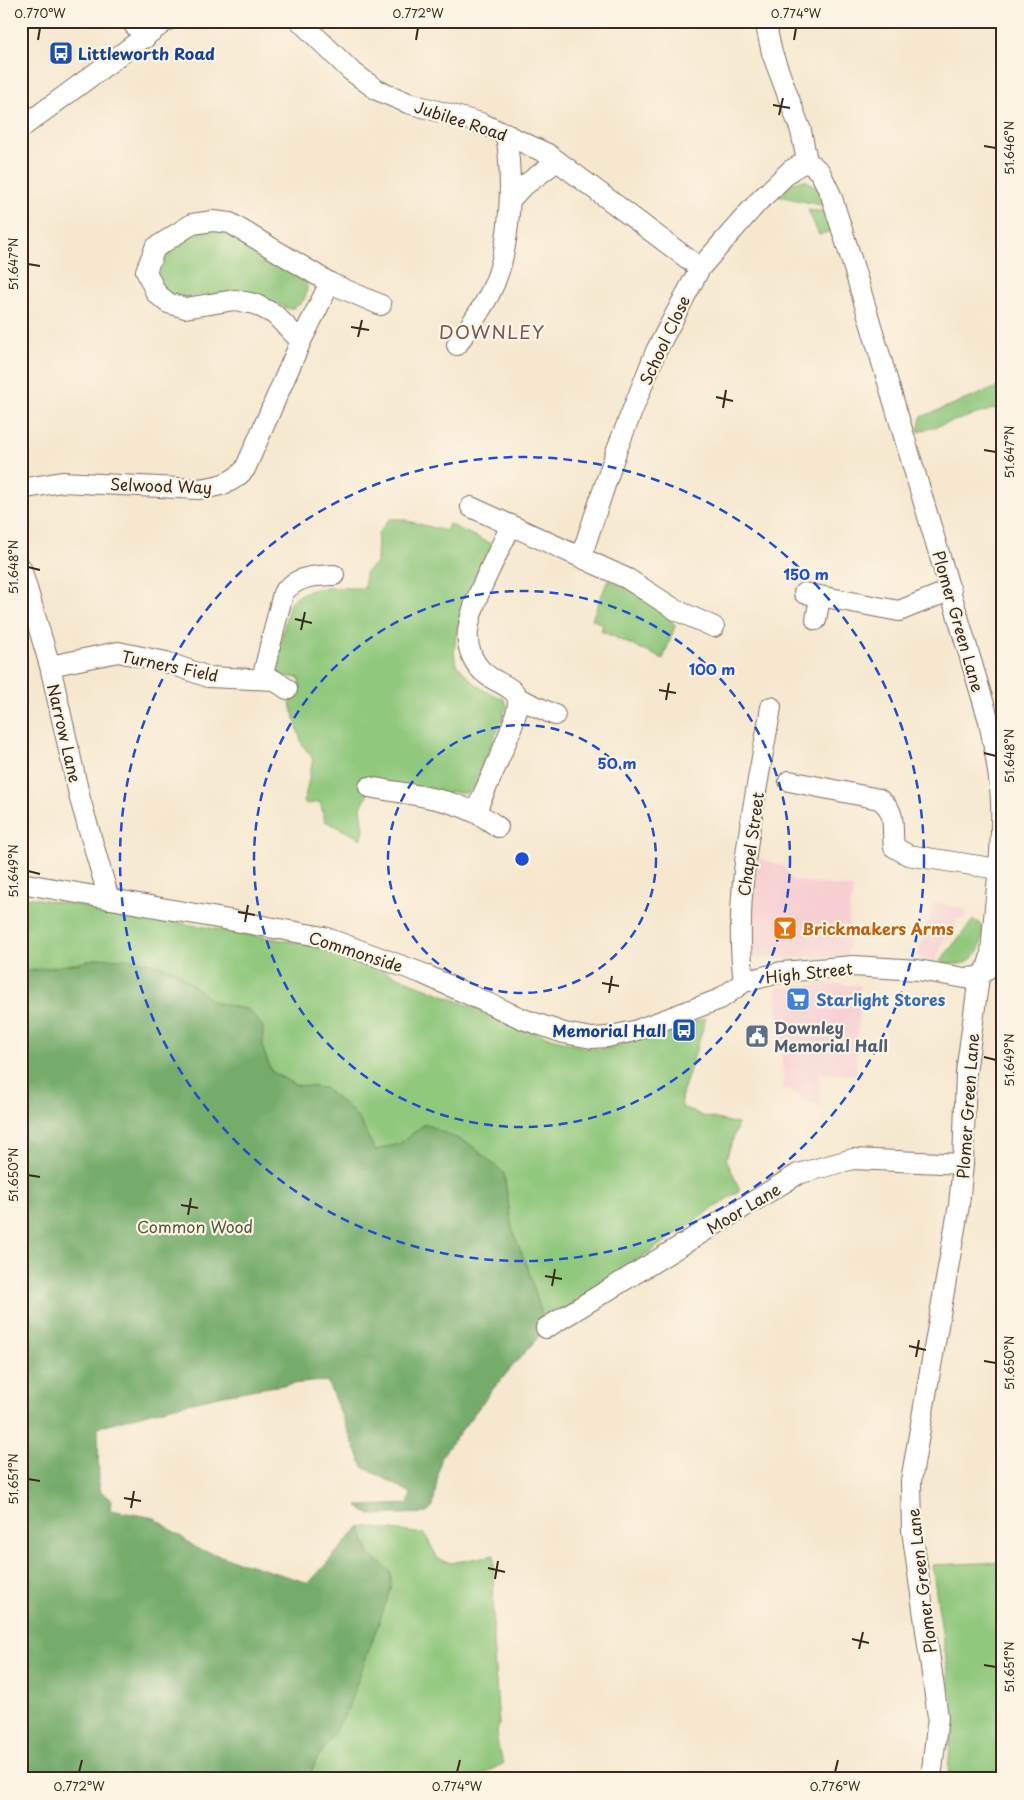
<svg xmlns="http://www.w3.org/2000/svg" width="1024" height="1800" font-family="'Playpen Sans',sans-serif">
  <rect width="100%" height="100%" fill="#fcf5e5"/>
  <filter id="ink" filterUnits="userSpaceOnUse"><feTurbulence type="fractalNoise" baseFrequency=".02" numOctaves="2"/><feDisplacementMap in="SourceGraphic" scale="10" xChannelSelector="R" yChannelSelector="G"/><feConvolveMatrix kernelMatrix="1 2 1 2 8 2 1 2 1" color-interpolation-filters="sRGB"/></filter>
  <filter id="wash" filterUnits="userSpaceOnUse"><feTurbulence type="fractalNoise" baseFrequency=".0096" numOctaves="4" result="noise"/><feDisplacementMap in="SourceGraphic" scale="20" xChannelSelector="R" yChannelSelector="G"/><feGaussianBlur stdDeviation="1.12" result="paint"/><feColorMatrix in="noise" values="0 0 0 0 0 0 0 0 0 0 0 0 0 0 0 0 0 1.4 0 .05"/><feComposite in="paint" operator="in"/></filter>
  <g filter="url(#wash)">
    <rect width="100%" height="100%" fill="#f6e8cf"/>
    <g fill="#f7cfd1">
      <polygon points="753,856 783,866 792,880 854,888 850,906 848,956 786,959 754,958 748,955"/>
      <polygon points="934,902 967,910 965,919 957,918 951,939 944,938 936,962 917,957"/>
      <polygon points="819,984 861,985 855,1075 819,1073 821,1108 784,1088 776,987"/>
    </g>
    <g fill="#90c87b" stroke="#66794c">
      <polygon points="805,180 817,188 825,204 820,205 779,196 792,183"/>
      <polygon points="808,210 827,212 833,227 831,231 819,235"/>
      <path d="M221,226L306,279C309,294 305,305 289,309L242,290L180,298L170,295L152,275L163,243Z"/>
      <polygon points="1003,385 1003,406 918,432 921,417"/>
      <path d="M389,519H400L446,531L449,524L493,545L457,628L454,652L456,664L474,683L485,691L503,698L507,705L478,782C470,794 463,795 450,791L449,794L369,792L361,807L364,829L362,839L325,821L320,802L307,804L304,802L313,759L302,744L290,703L299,686L300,678L282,676L276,669V663L289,605C304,582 340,589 365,588V573L377,562L378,534Z"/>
      <path d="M608,580C632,590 662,603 675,626L663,659L601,631L603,625L592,619Z"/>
      <polygon points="21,896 305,944 356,960 545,1036 586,1048 602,1049 620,1045 706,1018 681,1098 682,1107 703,1116 738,1124 726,1159 740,1190 559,1314 546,1328 529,1272 512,1229 504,1173 425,1124 399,1144 375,1150 359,1119 348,1107 324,1088 295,1085 271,1071 263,1049 263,1027 249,1010 213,1002 174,970 98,958 80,963 21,972"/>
      <path d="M973,920L980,923C984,928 983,933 982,939C979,960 961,970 940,961Z"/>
      <path d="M360,1526L425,1534L438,1559L451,1563L494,1555L493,1642L499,1725C494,1738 499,1750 504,1763L480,1776L481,1779H308L317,1759L346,1713L391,1589V1572L369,1554Z"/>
      <polygon points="1003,1562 1003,1779 948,1779 952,1699 932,1565"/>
    </g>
    <path fill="#74ac6b" stroke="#586b44" d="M98,958L134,959L175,970L213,1002L249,1010L263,1027V1049L271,1071L295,1085L324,1088L348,1107L359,1119L375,1150L399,1144L425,1124L470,1144L504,1173L512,1229L529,1272L546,1328L493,1389L441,1457L433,1506L427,1513L370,1515L357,1506L408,1504L411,1493L363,1467L327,1381C253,1385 170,1406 98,1427L99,1490L111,1499L110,1510L155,1518L198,1549L309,1583L360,1526L369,1554L391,1572V1589L346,1713L317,1759L308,1779H21V972L80,963Z"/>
  </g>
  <g filter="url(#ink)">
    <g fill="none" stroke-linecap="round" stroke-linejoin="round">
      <g stroke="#7c6c5c" stroke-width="22">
        <g id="minor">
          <polyline points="131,21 145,38"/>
          <polyline points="300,21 350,70 377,90 408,103 481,123 548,154 700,268"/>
          <path d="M765,21L772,53L801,131L807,161L820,172L831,195L850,255L989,721C994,748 1000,774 1001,801C1003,853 994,904 991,955L987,969L979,977L966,1073L963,1164L959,1205L911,1481L912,1530L938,1717L931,1779"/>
          <polyline points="21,128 166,21"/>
          <polyline points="510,200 521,188 557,161"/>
          <polyline points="330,283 381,305"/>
          <path d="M457,345C468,328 481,311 490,293C512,250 513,180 506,133"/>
          <path d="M21,489L62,482L198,489C217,487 232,484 245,469L301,341L330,283L230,223L213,221L192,224L155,248L146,271L156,293L168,303L185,308L235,300L255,304L274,314L301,341"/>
          <polyline points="471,507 628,579 676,610 714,627"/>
          <polyline points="581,557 617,449 656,351 700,268 757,203 791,170 807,161"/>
          <polyline points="21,568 50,666 80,799 109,899"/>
          <polyline points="804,593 899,611 951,590"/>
          <polyline points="816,620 820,597"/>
          <polyline points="50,666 118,652 166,662 208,677 274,680 287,689"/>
          <path d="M262,679L283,593C297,576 313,576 334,575"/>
          <polyline points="518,698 555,715"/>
          <path d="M789,781L879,799C898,812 891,827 894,847L908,855L998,869"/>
          <path d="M369,787C415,796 460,797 498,827"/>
          <path d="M476,811C485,789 519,720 518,701C517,687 496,683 487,675C474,666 466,648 468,631C471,601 498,554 511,525"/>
          <polyline points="21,883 324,937 421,973 523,1019 564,1033 592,1038 607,1037 634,1031 720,999 744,982 782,972 853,966 918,970 965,978 979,977"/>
          <path d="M744,982C732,891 756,797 771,707"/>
          <polyline points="546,1328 798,1174 853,1159 963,1164"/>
        </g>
      </g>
      <use href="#minor" stroke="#fff" stroke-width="20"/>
    </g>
  </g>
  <path fill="none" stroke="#3b2a1e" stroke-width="2" d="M38,40L40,28M416,40L418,28M794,40L796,28M773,105L790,108M779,115L783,98M984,146L996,148M28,264L40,266M351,327L369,330M358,337L362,320M716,397L733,401M723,408L726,390M984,450L996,452M28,567L40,570M295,619L312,623M301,630L305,612M659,690L676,693M666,700L669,683M984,753L996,756M28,871L40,874M238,912L255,915M245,922L248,905M602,983L619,986M609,993L612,976M984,1057L996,1060M28,1175L40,1177M181,1205L198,1208M188,1215L191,1198M545,1276L562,1279M552,1286L555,1269M909,1346L926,1350M916,1357L919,1340M984,1361L996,1363M28,1479L40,1481M124,1498L141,1501M131,1508L134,1491M488,1568L505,1572M495,1579L498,1561M852,1639L869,1643M859,1649L863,1632M984,1665L996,1667M79,1772L82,1760M457,1772L460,1760M835,1772L838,1760"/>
  <g fill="none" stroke="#1d4ed8" stroke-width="2.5" stroke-dasharray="9 6">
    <circle cx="522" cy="859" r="134"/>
    <circle cx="522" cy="859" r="268"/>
    <circle cx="522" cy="859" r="402"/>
  </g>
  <defs>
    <g id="bus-square" transform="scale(1.25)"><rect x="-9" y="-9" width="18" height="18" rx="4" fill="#1a4fb4" stroke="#fcf5e5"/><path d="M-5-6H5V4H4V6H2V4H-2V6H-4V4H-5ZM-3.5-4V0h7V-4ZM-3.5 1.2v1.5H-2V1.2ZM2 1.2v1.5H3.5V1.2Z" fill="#fff"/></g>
    <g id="bar-square" transform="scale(1.25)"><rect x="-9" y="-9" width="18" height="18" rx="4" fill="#e8710a" stroke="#fcf5e5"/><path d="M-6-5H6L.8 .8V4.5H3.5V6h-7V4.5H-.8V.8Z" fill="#fff"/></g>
    <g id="supermarket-square" transform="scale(1.25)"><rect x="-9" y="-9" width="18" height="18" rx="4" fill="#3f7fe0" stroke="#fcf5e5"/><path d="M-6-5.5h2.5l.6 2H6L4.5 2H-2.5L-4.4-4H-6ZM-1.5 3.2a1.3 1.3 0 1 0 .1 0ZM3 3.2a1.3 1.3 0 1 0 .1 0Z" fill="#fff"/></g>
    <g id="civic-square" transform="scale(1.25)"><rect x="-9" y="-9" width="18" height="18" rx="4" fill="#5c6f8a" stroke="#fcf5e5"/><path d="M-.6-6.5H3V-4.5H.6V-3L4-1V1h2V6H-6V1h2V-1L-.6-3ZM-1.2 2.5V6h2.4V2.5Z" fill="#fff"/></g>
  </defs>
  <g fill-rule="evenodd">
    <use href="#bus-square" x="61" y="53"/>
    <use href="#bar-square" x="785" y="928"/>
    <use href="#supermarket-square" x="798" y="999"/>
    <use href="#bus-square" x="684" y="1030"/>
    <use href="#civic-square" x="757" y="1036"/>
  </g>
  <g text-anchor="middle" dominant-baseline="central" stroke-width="4.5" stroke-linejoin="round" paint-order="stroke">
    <g font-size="16" font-weight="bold" fill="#164399" stroke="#fcf5e5" text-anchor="start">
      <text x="78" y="53">Littleworth Road</text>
      <text x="666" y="1030" text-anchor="end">Memorial Hall</text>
    </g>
    <g font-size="16" fill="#3b2a1e" stroke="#fcf5e5">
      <text transform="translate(461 120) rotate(18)">Jubilee Road</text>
      <text transform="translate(664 340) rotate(-65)">School Close</text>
      <text transform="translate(161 485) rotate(2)">Selwood Way</text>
      <text transform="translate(959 621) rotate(74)">Plomer Green Lane</text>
      <text transform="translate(170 665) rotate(12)">Turners Field</text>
      <text transform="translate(65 733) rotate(77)">Narrow Lane</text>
      <text transform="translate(750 844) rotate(-82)">Chapel Street</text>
      <text transform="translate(356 951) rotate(18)">Commonside</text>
      <text transform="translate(809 972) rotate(-6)">High Street</text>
      <text transform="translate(967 1106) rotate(-86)">Plomer Green Lane</text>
      <text transform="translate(743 1208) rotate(-31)">Moor Lane</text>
      <text transform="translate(921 1581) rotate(-97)">Plomer Green Lane</text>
    </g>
    <g font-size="16" font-weight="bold" fill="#c56008" stroke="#fcf5e5" text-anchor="start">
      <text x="802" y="928">Brickmakers Arms</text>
    </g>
    <g font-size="16" font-weight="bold" fill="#366cbe" stroke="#fcf5e5" text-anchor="start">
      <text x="816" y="999">Starlight Stores</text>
    </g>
    <g font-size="16" font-weight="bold" fill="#4e5e75" stroke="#fcf5e5" text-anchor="start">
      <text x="774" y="1027">Downley<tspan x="774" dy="18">Memorial Hall</tspan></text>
    </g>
    <g font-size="16" fill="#54593a" stroke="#fcf5e5">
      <text x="195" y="1226">Common Wood</text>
    </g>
    <g font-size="19" letter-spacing="1" fill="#755957" stroke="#fcf5e5">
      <text x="492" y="331">DOWNLEY</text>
    </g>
  </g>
  <circle cx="522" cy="859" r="8" fill="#1d4ed8" stroke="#fcf5e5" stroke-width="2.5"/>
  <g font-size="15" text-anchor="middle" font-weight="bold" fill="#1d4ed8" stroke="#fcf5e5" stroke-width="4.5" stroke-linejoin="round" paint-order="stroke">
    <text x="806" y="580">150 m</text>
    <text x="712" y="675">100 m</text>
    <text x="617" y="769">50 m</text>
  </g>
  <rect width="1024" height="1800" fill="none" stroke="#fcf5e5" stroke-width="55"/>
  <rect x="28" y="28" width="968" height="1744" fill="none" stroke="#3b2a1e" stroke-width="2"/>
  <g font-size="12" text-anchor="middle" fill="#3b2a1e">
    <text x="40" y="18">0.770°W</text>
    <text x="418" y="18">0.772°W</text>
    <text x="796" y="18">0.774°W</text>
    <text transform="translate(1010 148) rotate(-90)" y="4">51.646°N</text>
    <text transform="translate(14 264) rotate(-90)" y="4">51.647°N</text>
    <text transform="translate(1010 452) rotate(-90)" y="4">51.647°N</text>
    <text transform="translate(14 567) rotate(-90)" y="4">51.648°N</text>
    <text transform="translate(1010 756) rotate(-90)" y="4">51.648°N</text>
    <text transform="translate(14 871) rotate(-90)" y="4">51.649°N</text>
    <text transform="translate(1010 1060) rotate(-90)" y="4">51.649°N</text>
    <text transform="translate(14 1175) rotate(-90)" y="4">51.650°N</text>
    <text transform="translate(1010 1363) rotate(-90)" y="4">51.650°N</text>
    <text transform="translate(14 1479) rotate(-90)" y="4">51.651°N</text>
    <text transform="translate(1010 1667) rotate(-90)" y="4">51.651°N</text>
    <text x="79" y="1791">0.772°W</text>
    <text x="457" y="1791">0.774°W</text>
    <text x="835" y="1791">0.776°W</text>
  </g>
</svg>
